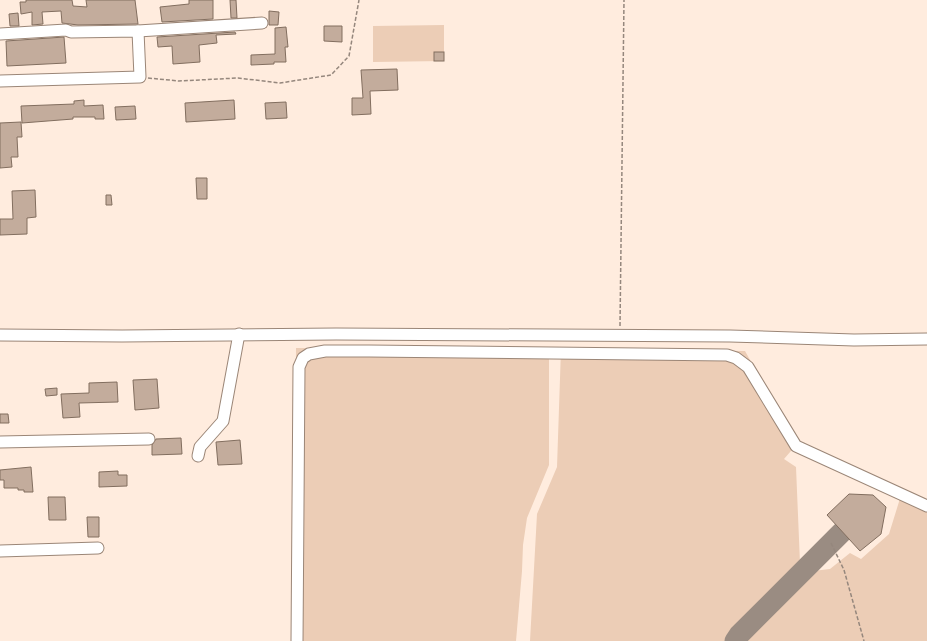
<svg xmlns="http://www.w3.org/2000/svg" width="927" height="641" font-family="Jost,sans-serif">
  <rect width="100%" height="100%" fill="#ffecde"/>
  <g fill="#eccdb6">
    <polygon points="444,25 444,61 373,62 373,26"/>
    <polygon points="296,348 549,350 549,465 527,518 523,545 522,571 516,641 294,641"/>
    <polygon points="561,349 745,351 797,444 784,459 796,467 800,563 735,630 726,641 530,641 537,514 557,467"/>
    <polygon points="902,492 927,502 927,641 743,641 813,571 830,569 850,553 861,559 889,534"/>
  </g>
  <g fill="none" stroke-linecap="round" stroke-linejoin="round">
    <polyline stroke="#9a8c82" stroke-width="21" points="735,641 739,635 842,532"/>
  </g>
  <g fill="#c3ac9c" stroke="#826e5f">
    <polygon points="26,0 72,0 73,6 87,7 86,0 135,0 138,24 78,25 62,23 61,11 42,12 43,24 32,25 32,12 21,14 20,2 26,2"/>
    <polygon points="189,0 213,0 213,19 162,22 160,7 189,4"/>
    <polygon points="230,0 236,0 237,18 231,18"/>
    <polygon points="269,11 279,12 278,25 269,25"/>
    <polygon points="18,13 19,26 10,26 9,14"/>
    <polygon points="324,26 342,26 342,42 324,41"/>
    <polygon points="286,27 288,47 285,47 286,62 274,62 274,64 251,65 251,55 275,54 275,28"/>
    <polygon points="235,32 236,34 216,35 217,43 199,45 200,62 173,64 172,46 158,47 157,37"/>
    <polygon points="64,37 66,63 7,66 6,41"/>
    <rect x="434" y="52" width="10" height="9"/>
    <polygon points="397,69 398,90 370,91 371,114 352,115 352,98 363,98 361,70"/>
    <polygon points="84,100 84,106 103,105 104,119 95,119 95,117 73,117 73,119 22,123 21,106 74,104 74,101"/>
    <polygon points="234,100 235,119 186,122 185,103"/>
    <polygon points="286,102 287,118 266,119 265,103"/>
    <polygon points="135,106 136,119 116,120 115,107"/>
    <polygon points="21,122 22,137 17,137 18,157 11,157 12,167 0,168 0,123"/>
    <polygon points="196,178 207,178 207,199 197,199"/>
    <polygon points="35,190 36,217 27,218 27,234 0,235 0,219 13,219 12,191"/>
    <polygon points="106,195 111,195 112,205 106,205"/>
    <polygon points="157,379 159,408 135,410 133,380"/>
    <polygon points="117,382 118,402 79,403 80,417 63,418 61,394 89,393 89,383"/>
    <polygon points="57,388 57,395 46,396 45,389"/>
    <polygon points="0,414 8,414 9,423 0,423"/>
    <polygon points="181,438 182,454 152,455 152,445 156,439"/>
    <polygon points="240,440 242,464 218,465 216,442"/>
    <polygon points="31,467 33,492 24,492 24,490 18,490 18,488 4,488 4,480 0,480 0,470"/>
    <polygon points="118,471 118,475 127,475 127,486 99,487 99,472"/>
    <polygon points="849,494 873,495 886,507 881,534 860,551 827,515"/>
    <polygon points="48,497 65,497 66,520 49,520"/>
    <polygon points="87,517 99,517 99,537 88,537"/>
  </g>
  <g fill="none" stroke-linecap="round" stroke-linejoin="round">
    <g stroke="#9b8677" stroke-width="13">
      <g id="minor">
        <polyline points="138,31 262,23"/>
        <polyline points="0,34 66,30 71,32 138,31 140,77 0,81"/>
        <polyline points="0,335 122,336 336,334 730,336 854,340 927,339"/>
        <polyline points="0,442 149,439"/>
        <polyline points="198,456 200,447 223,421 239,334"/>
        <polyline points="0,551 98,548"/>
        <polyline points="297,641 299,367 303,358 309,354 325,351 369,351 727,355 736,358 748,367 796,446 927,506"/>
      </g>
    </g>
    <g stroke="#95877d" stroke-width="1.5" stroke-dasharray="4 2" stroke-linecap="butt">
      <polyline points="148,78 179,81 238,78 280,83 331,75 349,56 359,0"/>
      <polyline points="620,326 624,0"/>
      <polyline points="831,543 844,570 864,641"/>
    </g>
    <use href="#minor" stroke="#fff" stroke-width="11"/>
  </g>
</svg>
